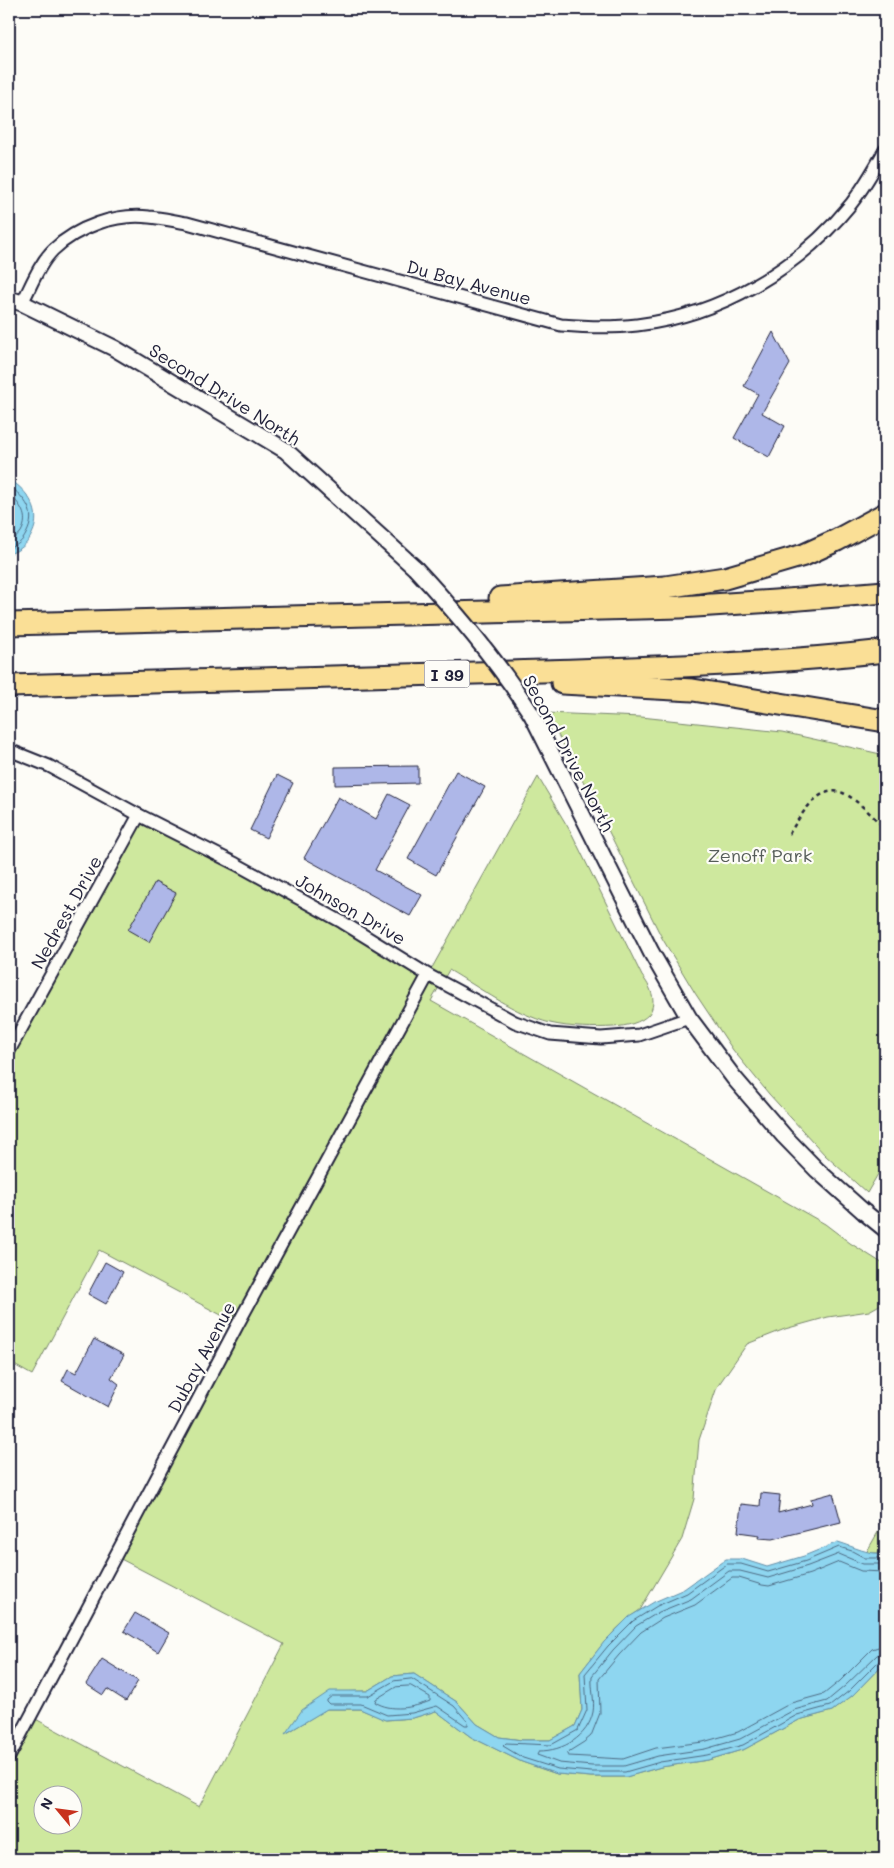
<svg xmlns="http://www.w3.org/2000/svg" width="894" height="1868" font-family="Mali,sans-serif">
  <rect width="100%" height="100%" fill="#fdfcf7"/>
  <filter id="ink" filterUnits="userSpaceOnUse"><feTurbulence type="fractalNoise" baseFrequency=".02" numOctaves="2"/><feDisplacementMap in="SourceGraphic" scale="10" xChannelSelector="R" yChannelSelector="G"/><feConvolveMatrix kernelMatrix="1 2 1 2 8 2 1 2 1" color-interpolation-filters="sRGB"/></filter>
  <g filter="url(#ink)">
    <g fill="#cee89e" stroke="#78856c" fill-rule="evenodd">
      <polygon points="546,713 641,717 782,732 885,755 885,1162 867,1193 825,1155 769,1094 733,1050 695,993 662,938 588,790"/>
      <path d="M538,777L572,834L642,976C650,986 658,1001 649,1014C641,1023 626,1026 614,1027C594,1028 571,1028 550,1023C515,1014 480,988 449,970L431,1001L825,1224L850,1243L885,1265V1302L869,1311L828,1317L785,1329L747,1344L717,1387L699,1440L694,1499L682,1539L640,1610C616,1625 598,1650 580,1673L582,1710L575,1726L550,1740H522L499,1737L477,1724L457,1702L414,1674L392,1676L367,1691L330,1692L287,1733L326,1709H360L386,1720L413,1718L436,1711L471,1737L522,1762L557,1774L591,1777H626L661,1767L708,1760L745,1749L799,1720L832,1711L853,1695L885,1662V1859H9V1757L30,1716L199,1807L284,1644L115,1556L238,1324L99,1250L32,1375L9,1362V1050L139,815L428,975ZM42,1796H72V1826H42Z"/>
      <polygon points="885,1520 885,1553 866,1553"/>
    </g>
    <g fill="#8ed6f0" stroke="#638ea8">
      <path d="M9,479C28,491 43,512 32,534C27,545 20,550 9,554Z"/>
      <path d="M838,1542C855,1547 868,1555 885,1553V1662L853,1695L832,1711L799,1720L745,1749L708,1760L661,1767L626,1777H591L557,1774L522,1762L471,1737L436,1711L413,1718L385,1720L360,1709H327L285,1734L302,1710L330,1691H367L392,1676L414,1674L457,1702L477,1724L499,1737L522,1740H550L575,1726L582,1710L580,1673L604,1642L629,1617L654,1602L684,1589L726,1559H742L767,1567L804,1556Z"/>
    </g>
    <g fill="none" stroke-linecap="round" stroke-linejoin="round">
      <g stroke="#4d6a83" stroke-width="1">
        <path d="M9,485C25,499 38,512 26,534C22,542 17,546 9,548"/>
        <path d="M9,493C20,505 30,516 21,532C18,536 14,540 9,542"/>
        <polyline points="885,1558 865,1558 852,1551 839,1547 806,1561 768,1572 741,1564 727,1564 687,1593 657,1606 633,1621 608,1646 585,1674 587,1710 578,1730 551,1745 506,1743 503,1746 523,1758 558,1769 591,1772 625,1772 660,1762 707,1755 743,1745 797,1715 830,1706 849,1691 880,1660 885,1659"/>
        <path d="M885,1564H863L839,1554L808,1566L768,1578L740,1571H729L691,1599L659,1612L636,1626L613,1650L592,1676C591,1688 595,1701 593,1712C588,1737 563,1751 539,1751L537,1755L559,1763L592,1766H624L658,1756L705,1749L740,1739L794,1710L827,1701L845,1686L877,1655L885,1653"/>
        <polyline points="885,1572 861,1571 839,1562 810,1574 769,1586 762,1585 739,1578 732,1578 695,1605 663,1618 641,1632 619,1655 599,1679 600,1713 591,1736 584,1742 568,1752 567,1755 569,1756 623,1759 656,1748 703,1742 738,1732 791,1703 824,1694 840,1681 872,1649 885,1645"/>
        <polygon points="412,1679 454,1706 468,1722 468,1725 465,1725 437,1706 412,1713 387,1715 361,1704 329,1704 327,1702 327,1700 332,1696 368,1696 394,1681"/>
        <path d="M411,1686L430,1697V1701C413,1708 391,1712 375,1702L376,1699L396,1687Z"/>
      </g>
    </g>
    <g fill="#aeb7e8" stroke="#22223b">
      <polygon points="773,332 790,364 762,413 785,426 769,457 734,438 758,394 744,386"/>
      <polygon points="418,766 418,783 335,785 335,767"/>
      <polygon points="456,771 485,787 436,875 408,859"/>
      <polygon points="277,775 293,783 266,838 250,830"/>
      <polygon points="389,794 410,805 375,870 422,895 410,916 304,858 338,797 376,819"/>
      <polygon points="155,882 176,893 149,942 128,930"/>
      <polygon points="105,1262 123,1272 106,1304 88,1294"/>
      <polygon points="94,1339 124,1355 111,1378 119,1384 108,1407 62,1381 68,1369 76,1373"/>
      <polygon points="761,1493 780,1495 778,1513 812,1504 811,1499 833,1493 841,1522 773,1539 759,1538 760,1535 738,1532 741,1504 760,1506"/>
      <polygon points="135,1613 169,1633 158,1652 124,1631"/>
      <polygon points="102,1659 138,1681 126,1701 107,1689 103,1695 86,1684"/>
    </g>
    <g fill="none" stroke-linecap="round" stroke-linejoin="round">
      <g stroke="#22223b" stroke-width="15">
        <g id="minor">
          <path d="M22,303C31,286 39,264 53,250C77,227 116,213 149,217C162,218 174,221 187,223L561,325C586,327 612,328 637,325C721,315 798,269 851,204C864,187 875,168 885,150"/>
          <polyline points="9,750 49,766 139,815 236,864 342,922 428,975 515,1022 550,1034 601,1038 639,1035 689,1018"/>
          <polyline points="9,1051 139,815"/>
          <polyline points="9,1757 238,1324 428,975"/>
        </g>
      </g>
      <g stroke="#22223b" stroke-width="19">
        <g id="tertiary">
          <polyline points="9,299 22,303 114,348 285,450 415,568"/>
          <polyline points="532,715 651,952 689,1018 734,1078 784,1136 817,1170 864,1212 885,1229"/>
        </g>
      </g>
      <g stroke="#22223b" stroke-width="25">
        <g id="motorway">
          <polyline points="500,598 665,587 725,578 804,555 837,540 885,514"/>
          <polyline points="9,624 680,607 775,601 885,592"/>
          <polyline points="562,683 693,690 885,721"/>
          <path d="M9,686C176,681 344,677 511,672C636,668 761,665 885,651"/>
        </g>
      </g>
      <path stroke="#22223b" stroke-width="2.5" stroke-dasharray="4 4" stroke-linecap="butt" d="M789,834C800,817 818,783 843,793C857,799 874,818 885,828"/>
      <use href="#minor" stroke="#fdfcf7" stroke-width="11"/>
      <use href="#tertiary" stroke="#fdfcf7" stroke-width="15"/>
      <use href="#motorway" stroke="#fadf96" stroke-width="21"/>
      <g stroke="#22223b" stroke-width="19" stroke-linecap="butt">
        <path id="tertiary-bridge" d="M415,568C458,614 498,662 532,715"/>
      </g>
      <use href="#tertiary-bridge" stroke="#fdfcf7" stroke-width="15"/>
    </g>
  </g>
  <g text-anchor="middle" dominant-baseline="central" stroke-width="4.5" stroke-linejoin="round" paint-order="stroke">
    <rect fill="#fdfcf7" stroke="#646373" stroke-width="1" x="424.5" y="660.5" width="45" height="27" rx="4"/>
    <g font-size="16" font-weight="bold" fill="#22223b">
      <text x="447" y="674">I 39</text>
    </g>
    <g font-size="18" fill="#22223b" stroke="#fdfcf7">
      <text transform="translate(469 282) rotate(15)">Du Bay Avenue</text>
      <text transform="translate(225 394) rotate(32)">Second Drive North</text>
      <text transform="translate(569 753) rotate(62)">Second Drive North</text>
      <text transform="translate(351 909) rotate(30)">Johnson Drive</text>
      <text transform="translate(66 912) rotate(-61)">Nedrest Drive</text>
      <text transform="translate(201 1357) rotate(-62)">Dubay Avenue</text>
    </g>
    <g font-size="18" fill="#565d59" stroke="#fdfcf7">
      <text x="760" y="855">Zenoff Park</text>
    </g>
  </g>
  <rect width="894" height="1868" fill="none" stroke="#fdfcf7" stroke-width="30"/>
  <rect x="15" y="15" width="864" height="1838" fill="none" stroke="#22223b" stroke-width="2" filter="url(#ink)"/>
  <g transform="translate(58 1810) rotate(299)"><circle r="24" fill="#fdfcf7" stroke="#a5a5ac"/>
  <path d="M0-4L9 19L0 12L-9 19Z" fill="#c8321e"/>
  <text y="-8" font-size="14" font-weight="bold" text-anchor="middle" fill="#22223b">N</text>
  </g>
</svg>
